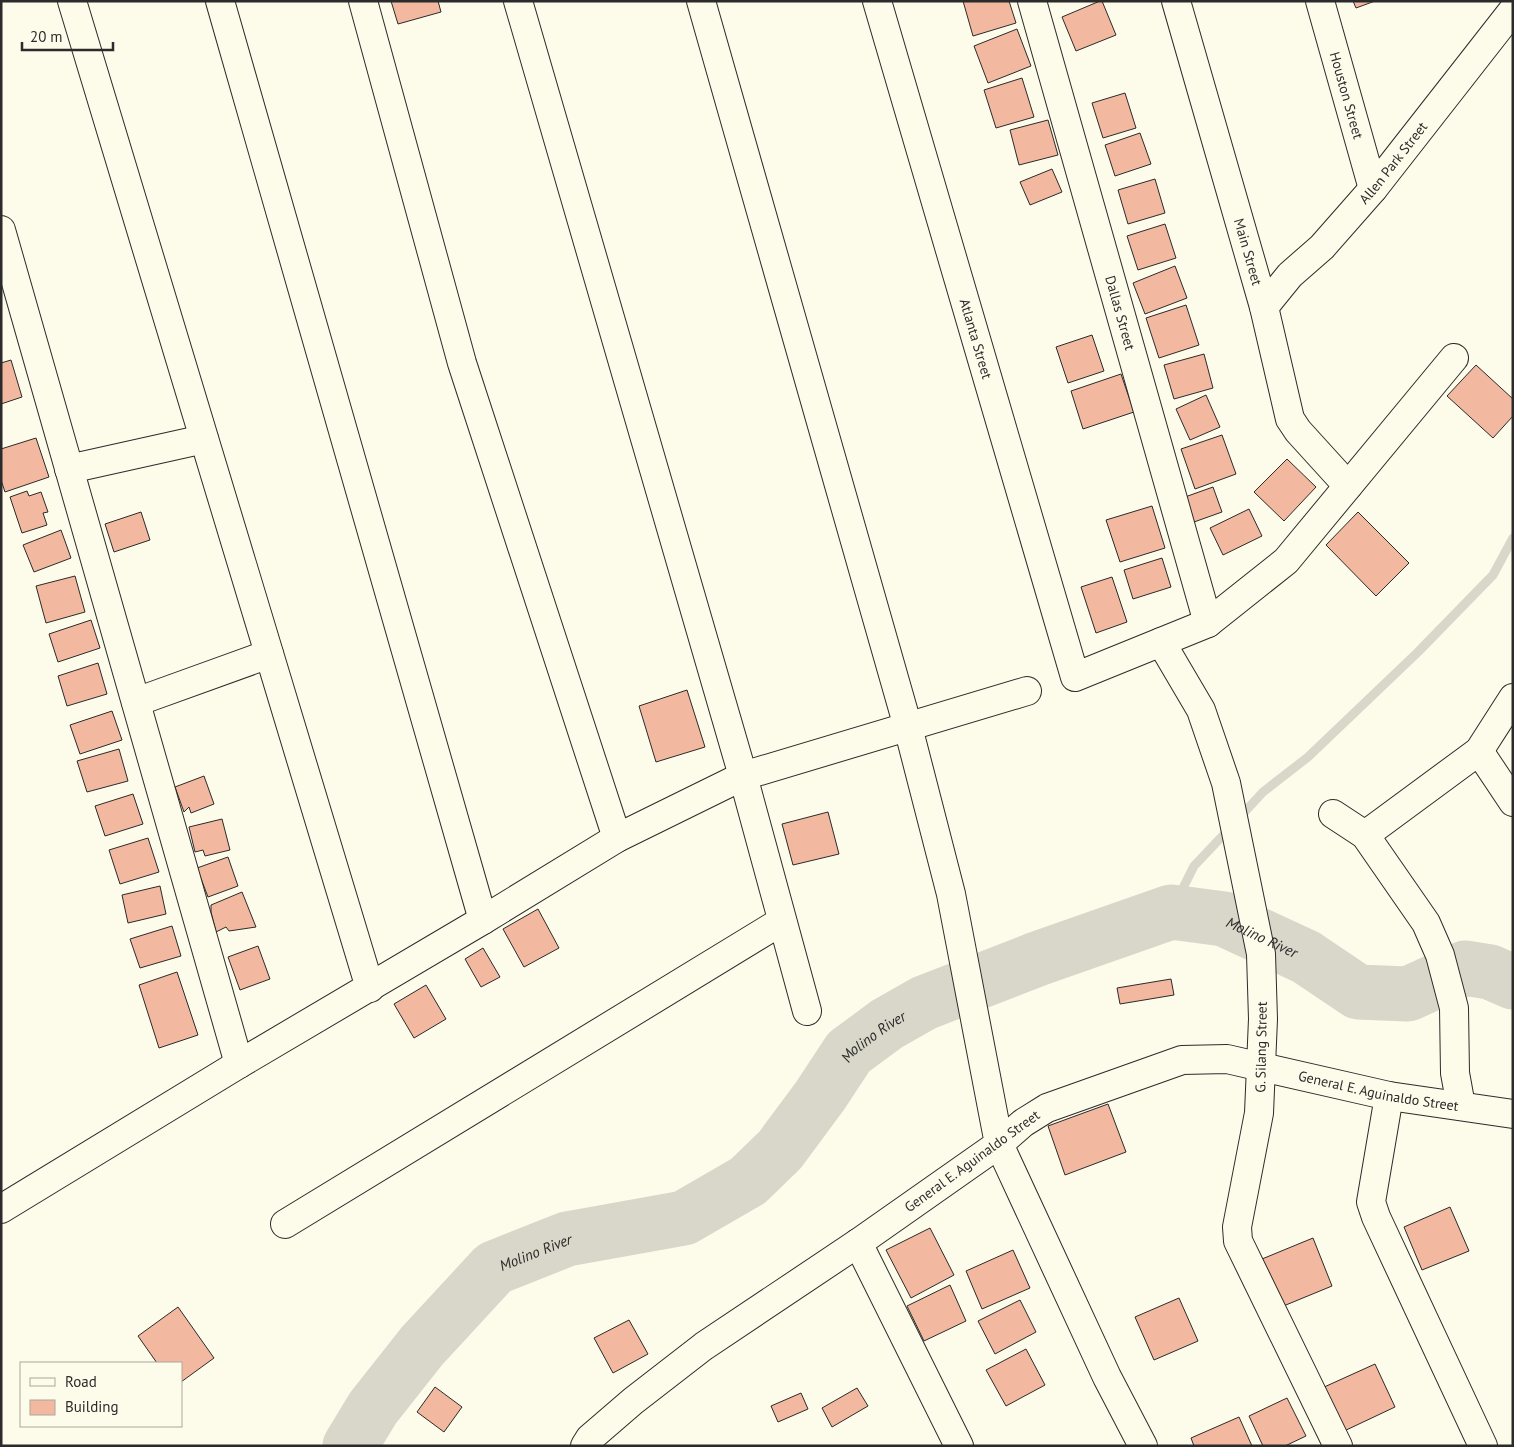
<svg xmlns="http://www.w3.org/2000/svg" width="1514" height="1447" font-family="'PT Sans',sans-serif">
  <rect width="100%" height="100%" fill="#fdfbea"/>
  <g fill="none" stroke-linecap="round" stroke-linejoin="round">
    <g stroke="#d8d7c9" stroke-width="9">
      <polyline points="1239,818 1263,792 1308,757 1418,652 1493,575 1513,538"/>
      <polyline points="1171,912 1194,866 1230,828"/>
    </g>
    <path stroke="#d8d7c9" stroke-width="55" id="s1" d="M350,1446L373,1408L422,1346L494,1268L567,1239L684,1218L748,1181L780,1150L820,1096L849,1052L887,1024L924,1003L1037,959L1171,912L1224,919L1306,957L1358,992L1408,994L1465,968L1490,972L1513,982"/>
  </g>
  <g fill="#f2b8a0" stroke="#2b2b2b">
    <polygon points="391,1 438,1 441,12 398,24"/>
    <polygon points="963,1 1009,1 1016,23 973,36"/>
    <polygon points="1100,1 1102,1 1116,35 1076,51 1062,17"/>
    <polygon points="1353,1 1375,1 1356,8"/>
    <polygon points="1017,29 1031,66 988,83 974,46"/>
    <polygon points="1022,78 1034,117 996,128 984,90"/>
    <polygon points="1125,93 1136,128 1103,138 1092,103"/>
    <polygon points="1048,120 1058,155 1019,165 1010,130"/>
    <polygon points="1140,133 1151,164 1115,176 1105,145"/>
    <polygon points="1052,169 1062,192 1030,205 1020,182"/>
    <polygon points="1155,179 1165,213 1128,224 1118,190"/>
    <polygon points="1165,224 1176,258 1138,270 1127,236"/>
    <polygon points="1175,266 1187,298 1145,314 1133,283"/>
    <polygon points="1186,305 1199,345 1159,358 1146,318"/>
    <polygon points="1092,335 1104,371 1068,383 1056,347"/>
    <polygon points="1204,354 1213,388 1174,399 1164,365"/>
    <polygon points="11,360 22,397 1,404 1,363"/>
    <polygon points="1476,365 1513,399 1513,416 1493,438 1447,396"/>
    <polygon points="1121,374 1134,412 1083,429 1071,391"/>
    <polygon points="1206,395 1220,427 1190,440 1176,409"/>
    <polygon points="1222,435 1236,474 1195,489 1181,449"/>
    <polygon points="36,438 49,477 5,492 1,480 1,449"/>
    <polygon points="1287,459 1316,487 1284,521 1254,492"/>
    <polygon points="1213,487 1222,512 1194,522 1185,497"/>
    <polygon points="27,491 29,496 41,492 48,512 43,513 47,525 22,533 10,497"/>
    <polygon points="1152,506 1165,548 1120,562 1106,520"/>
    <polygon points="1249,509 1262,536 1223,555 1210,528"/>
    <polygon points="141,512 150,540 114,552 105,524"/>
    <polygon points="1358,512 1409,563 1376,596 1326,545"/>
    <polygon points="61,530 71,558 34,572 23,545"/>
    <polygon points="1162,558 1171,587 1133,599 1124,570"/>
    <polygon points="75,576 85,612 46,623 36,586"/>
    <polygon points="1112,577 1127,622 1096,633 1081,587"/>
    <polygon points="91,620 100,648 58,662 49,634"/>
    <polygon points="98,663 107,694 67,706 58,676"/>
    <polygon points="687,690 705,747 656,762 639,706"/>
    <polygon points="112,711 122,740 80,754 70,725"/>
    <polygon points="119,749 128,781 87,792 77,761"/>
    <polygon points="204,776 214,804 191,813 189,807 184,812 175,787"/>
    <polygon points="133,794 143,824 105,836 95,806"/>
    <polygon points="828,812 839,854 793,865 782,824"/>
    <polygon points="222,819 230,850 205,856 203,850 195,852 189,827"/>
    <polygon points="148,838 159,872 120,884 109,850"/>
    <polygon points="228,857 238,886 208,897 197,868"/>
    <polygon points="160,886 166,914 128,923 122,895"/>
    <polygon points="242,892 256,927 229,931 226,927 216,932 211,912 211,905"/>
    <polygon points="538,909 559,948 524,967 503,929"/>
    <polygon points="172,926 181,956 140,968 130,939"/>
    <polygon points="258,946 270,979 240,990 228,957"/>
    <polygon points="483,948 500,977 481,987 465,959"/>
    <polygon points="177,972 198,1035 159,1048 139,985"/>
    <polygon points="1171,979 1174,995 1120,1004 1117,988"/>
    <polygon points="426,985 446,1019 414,1038 394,1004"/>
    <polygon points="1108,1104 1126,1152 1065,1175 1048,1126"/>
    <polygon points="1450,1207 1469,1251 1422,1270 1404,1227"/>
    <polygon points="930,1228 954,1275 911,1298 886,1250"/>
    <polygon points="1313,1238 1332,1286 1281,1307 1262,1259"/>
    <polygon points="1013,1250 1030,1288 982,1309 966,1271"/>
    <polygon points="950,1285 966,1321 924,1341 907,1306"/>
    <polygon points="1179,1298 1198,1341 1154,1360 1135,1317"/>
    <polygon points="1020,1300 1036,1332 995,1354 978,1321"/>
    <polygon points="178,1307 214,1358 181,1382 181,1363 157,1363 138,1336"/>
    <polygon points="629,1320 648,1354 613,1373 594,1338"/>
    <polygon points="1026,1349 1045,1385 1006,1406 986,1370"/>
    <polygon points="1375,1364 1395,1407 1342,1432 1322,1388"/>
    <polygon points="435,1387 462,1407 444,1432 417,1412"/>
    <polygon points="857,1388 868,1406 832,1427 822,1408"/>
    <polygon points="801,1393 808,1409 778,1422 771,1406"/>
    <polygon points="1287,1398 1306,1436 1285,1446 1263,1446 1249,1416"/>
    <polygon points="1239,1417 1252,1446 1194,1446 1191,1438"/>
  </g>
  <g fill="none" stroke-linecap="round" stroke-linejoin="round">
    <g stroke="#2b2b2b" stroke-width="30">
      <g id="street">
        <polyline points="72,1 370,988"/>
        <polyline points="220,1 483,920"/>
        <polyline points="363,1 462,363 617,838"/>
        <polyline points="518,1 743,776 807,1011"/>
        <path id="s2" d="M877,1L1075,677L1208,623L1286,561L1454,358"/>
        <path id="s3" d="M1032,1L1208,623"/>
        <path id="s4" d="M1176,1L1264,307L1290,419L1298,431L1348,486"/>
        <path id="s5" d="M1320,1L1373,189"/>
        <polyline points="1,230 239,1064"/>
        <path id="s6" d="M1264,307L1290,275L1322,247L1373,189L1513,10"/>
        <polyline points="69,469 204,439"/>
        <polyline points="1161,642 1201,710 1226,783 1261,954 1263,1019 1259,1113 1237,1227 1238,1241 1338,1446"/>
        <polyline points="136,702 269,654"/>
        <polyline points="1479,751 1513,802"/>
        <polyline points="1333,814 1365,835 1426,923 1440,955 1454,1008 1455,1073 1461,1106"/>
        <polyline points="1365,835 1479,751 1513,698"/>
        <polyline points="1389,1096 1371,1202 1376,1217 1483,1446"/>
        <polyline points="1,1209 239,1064 483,920 617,838 743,776 1027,691"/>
        <polyline points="285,1224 782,921"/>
        <polyline points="858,1243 959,1446"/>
        <polyline points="585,1446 590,1438 633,1401 704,1346 858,1243 999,1144 951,894 908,727 701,1"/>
      </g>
    </g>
    <g stroke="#2b2b2b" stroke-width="30">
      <g id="secondary">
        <path id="s7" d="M1143,1446L1107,1377L999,1144L1023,1123L1047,1108L1182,1060L1227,1059L1389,1096L1513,1114"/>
      </g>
    </g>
    <use href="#street" stroke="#fdfbea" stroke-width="28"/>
    <use href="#secondary" stroke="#fdfbea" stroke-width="28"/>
  </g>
  <g text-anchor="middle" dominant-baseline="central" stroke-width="4" stroke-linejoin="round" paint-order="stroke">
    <g font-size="14" fill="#2b2b2b" stroke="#fdfbea">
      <text stroke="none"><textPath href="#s5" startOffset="98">Houston Street</textPath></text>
      <text stroke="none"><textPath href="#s6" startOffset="194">Allen Park Street</textPath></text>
      <text stroke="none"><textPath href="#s4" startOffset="261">Main Street</textPath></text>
      <text stroke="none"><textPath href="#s3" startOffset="324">Dallas Street</textPath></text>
      <text stroke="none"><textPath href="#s2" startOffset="352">Atlanta Street</textPath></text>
      <text transform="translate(1261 1047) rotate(-89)">G. Silang Street</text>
      <text stroke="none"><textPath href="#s7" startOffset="738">General E. Aguinaldo Street</textPath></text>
      <text transform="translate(972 1161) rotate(-36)">General E. Aguinaldo Street</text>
    </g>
    <g font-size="15" font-style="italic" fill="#2b2b2b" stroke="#fdfbea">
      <text stroke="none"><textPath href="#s1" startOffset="1114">Molino River</textPath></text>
      <text stroke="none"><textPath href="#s1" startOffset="694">Molino River</textPath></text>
      <text stroke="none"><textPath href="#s1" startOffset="274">Molino River</textPath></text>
    </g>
  </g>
  <rect width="1514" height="1447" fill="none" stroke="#2b2b2b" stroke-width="5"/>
  <rect x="20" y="1362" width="162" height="65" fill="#fdfbea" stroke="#a9a89e"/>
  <rect x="30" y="1378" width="25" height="8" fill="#fdfbea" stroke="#a9a89e"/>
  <text x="65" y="1387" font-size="15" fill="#2b2b2b">Road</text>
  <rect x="30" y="1400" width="25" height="15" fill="#f2b8a0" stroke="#a9a89e"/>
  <text x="65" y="1412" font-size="15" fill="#2b2b2b">Building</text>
  <path d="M22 42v8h91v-8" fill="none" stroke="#2b2b2b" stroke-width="2.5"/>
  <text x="30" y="42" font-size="15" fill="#2b2b2b" stroke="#fdfbea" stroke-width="4" paint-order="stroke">20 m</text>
</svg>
